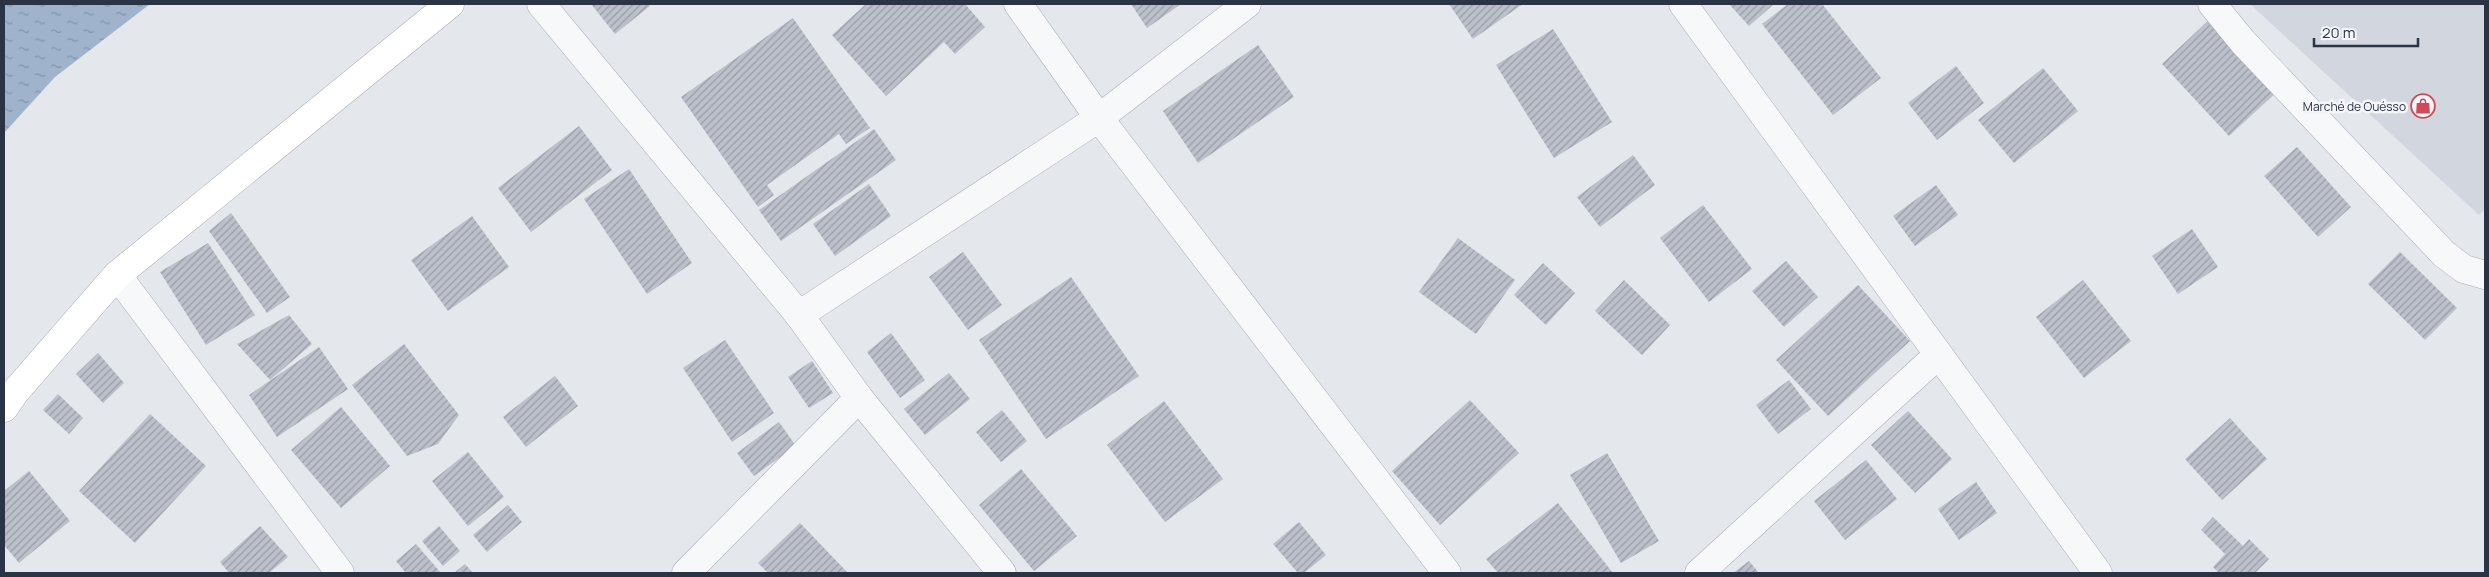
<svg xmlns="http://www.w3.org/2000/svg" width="2489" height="577" font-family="Manrope,sans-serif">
  <defs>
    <pattern id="water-ripples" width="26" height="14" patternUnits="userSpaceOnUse" patternTransform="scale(1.25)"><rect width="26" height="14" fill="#9fb4cc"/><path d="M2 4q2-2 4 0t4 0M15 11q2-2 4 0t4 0" fill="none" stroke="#8293a7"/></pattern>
    <pattern id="building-hatch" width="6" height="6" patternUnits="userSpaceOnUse" patternTransform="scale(1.25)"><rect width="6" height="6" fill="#bbc0ca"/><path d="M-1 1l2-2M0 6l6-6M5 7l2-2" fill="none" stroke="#989da6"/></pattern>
  </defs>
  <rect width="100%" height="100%" fill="#e4e7ec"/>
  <polygon fill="#d2d6de" points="2250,4 2485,4 2485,209 2479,215"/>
  <polygon fill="url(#water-ripples)" points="4,4 150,4 55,77 4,133"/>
  <g fill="url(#building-hatch)">
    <polygon points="591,4 648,4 650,6 615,34"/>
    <polygon points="866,4 965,4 985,27 955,54 944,42 886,96 832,35"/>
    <polygon points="1131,4 1181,4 1147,28"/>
    <polygon points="1449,4 1523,4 1473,39"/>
    <polygon points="1729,4 1774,4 1749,26"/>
    <polygon points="1788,4 1822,4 1881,78 1833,115 1762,24"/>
    <polygon points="2212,17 2279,90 2229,136 2162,64"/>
    <polygon points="793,18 870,128 846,144 839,134 767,185 774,195 758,207 681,97"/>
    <polygon points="1553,29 1612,122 1554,158 1496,65"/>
    <polygon points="1258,45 1294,97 1198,163 1163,111"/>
    <polygon points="1956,66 1984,103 1937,140 1908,103"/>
    <polygon points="2043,68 2078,111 2014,163 1978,120"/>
    <polygon points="579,126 612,170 531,232 498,188"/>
    <polygon points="874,129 896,160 781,241 759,210"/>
    <polygon points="2297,147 2351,207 2318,237 2264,176"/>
    <polygon points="1633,155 1655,185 1600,227 1577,197"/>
    <polygon points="629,169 692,263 647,294 584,199"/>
    <polygon points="869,184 891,216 835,256 813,224"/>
    <polygon points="1936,185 1958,215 1915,246 1893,216"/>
    <polygon points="1703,205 1752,269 1709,302 1660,238"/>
    <polygon points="231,213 290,297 267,313 209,231"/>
    <polygon points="472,216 509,267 448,311 411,260"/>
    <polygon points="2192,229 2218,267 2178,294 2152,256"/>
    <polygon points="1458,238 1515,280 1476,334 1419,292"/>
    <polygon points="208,243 255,315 206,345 160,272"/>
    <polygon points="963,252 1002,305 968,330 929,277"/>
    <polygon points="2400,252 2457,308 2425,340 2368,284"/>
    <polygon points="1786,261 1818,297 1784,327 1752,291"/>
    <polygon points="1543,263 1575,293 1546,325 1514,295"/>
    <polygon points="1071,277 1139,376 1046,439 979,340"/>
    <polygon points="1624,280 1670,325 1642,355 1595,311"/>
    <polygon points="2083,280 2131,341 2084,378 2036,317"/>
    <polygon points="1858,285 1910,341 1828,416 1776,360"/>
    <polygon points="289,315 312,344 270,380 237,344"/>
    <polygon points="891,333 925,380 900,398 867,352"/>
    <polygon points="725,340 774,413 732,442 683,368"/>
    <polygon points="404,344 459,415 438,444 407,456 352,385"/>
    <polygon points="319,347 348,389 277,437 249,395"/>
    <polygon points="98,353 124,383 103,403 76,374"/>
    <polygon points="812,361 833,393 809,408 788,377"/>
    <polygon points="949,373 970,399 925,435 904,409"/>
    <polygon points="555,376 578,406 526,447 503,417"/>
    <polygon points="1789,380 1811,409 1778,434 1756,405"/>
    <polygon points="58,394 83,418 69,434 43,410"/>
    <polygon points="1470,400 1519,453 1440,525 1392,471"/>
    <polygon points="1164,401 1223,479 1165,522 1107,445"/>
    <polygon points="341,407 390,466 341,508 291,450"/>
    <polygon points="1002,410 1027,441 1001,462 976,432"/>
    <polygon points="1908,411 1952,459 1915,493 1871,445"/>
    <polygon points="150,414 206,466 135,543 79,491"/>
    <polygon points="2230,418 2267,459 2222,500 2185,459"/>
    <polygon points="779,422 796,446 754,476 737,453"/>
    <polygon points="468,452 504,497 468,526 432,481"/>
    <polygon points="1607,453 1659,541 1621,563 1570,475"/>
    <polygon points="1866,460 1897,499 1845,540 1814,501"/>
    <polygon points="1021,469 1077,536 1034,571 979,505"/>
    <polygon points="29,471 70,521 19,563 4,545 4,491"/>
    <polygon points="1976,482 1997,513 1959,540 1938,509"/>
    <polygon points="1558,503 1613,573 1498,573 1486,559"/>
    <polygon points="508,505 522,522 487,552 473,535"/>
    <polygon points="2213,517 2243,546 2249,539 2269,559 2255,573 2219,573 2213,567 2225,554 2201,530"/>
    <polygon points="1299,522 1326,555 1304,573 1298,573 1273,544"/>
    <polygon points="800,523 848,573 768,573 758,563"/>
    <polygon points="260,526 288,557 269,573 229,573 220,562"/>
    <polygon points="439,526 460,551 443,566 422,541"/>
    <polygon points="416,544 441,573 406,573 396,561"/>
    <polygon points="1749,561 1759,573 1733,573"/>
    <polygon points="465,564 473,573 454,573"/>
  </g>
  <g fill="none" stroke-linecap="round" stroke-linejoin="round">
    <g stroke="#a9aeb7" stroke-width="29">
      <g id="street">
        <polyline points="541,4 799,315 859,398 1002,573"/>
        <polyline points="1018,4 1099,118 1447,573"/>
        <polyline points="1683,4 2098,573"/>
        <polyline points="2212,4 2243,42 2444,254 2464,269 2485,275"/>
        <polyline points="117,275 340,573"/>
        <polyline points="799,315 1099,118 1247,4"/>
        <polyline points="686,573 859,398"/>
        <polyline points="1699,573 1938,355"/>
      </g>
    </g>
    <g stroke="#a9aeb7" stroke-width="29">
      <polyline id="secondary" points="4,408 15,392 117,275 450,4"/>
    </g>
    <use href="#street" stroke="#f7f8fa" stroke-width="28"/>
    <use href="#secondary" stroke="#fff" stroke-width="28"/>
  </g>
  <defs>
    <g id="shop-ring" transform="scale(1.25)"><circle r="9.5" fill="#f4f6f9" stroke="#d1495b" stroke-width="1.5"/><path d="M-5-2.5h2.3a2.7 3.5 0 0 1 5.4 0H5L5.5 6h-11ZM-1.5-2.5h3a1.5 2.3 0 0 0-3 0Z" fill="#d1495b"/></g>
  </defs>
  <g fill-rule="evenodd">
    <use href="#shop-ring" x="2423" y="106"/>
  </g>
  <g text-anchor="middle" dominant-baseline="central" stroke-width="5" stroke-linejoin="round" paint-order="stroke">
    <g font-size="12" fill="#2b3445" stroke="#f4f6f9" text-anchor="end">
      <text x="2406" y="106">Marché de Ouésso</text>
    </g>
  </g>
  <rect width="2489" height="577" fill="none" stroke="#2b3445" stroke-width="10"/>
  <path d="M2314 38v8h104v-8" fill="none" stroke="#2b3445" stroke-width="2.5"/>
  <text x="2322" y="38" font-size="15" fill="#2b3445" stroke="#f4f6f9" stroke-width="4" paint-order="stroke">20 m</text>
</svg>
